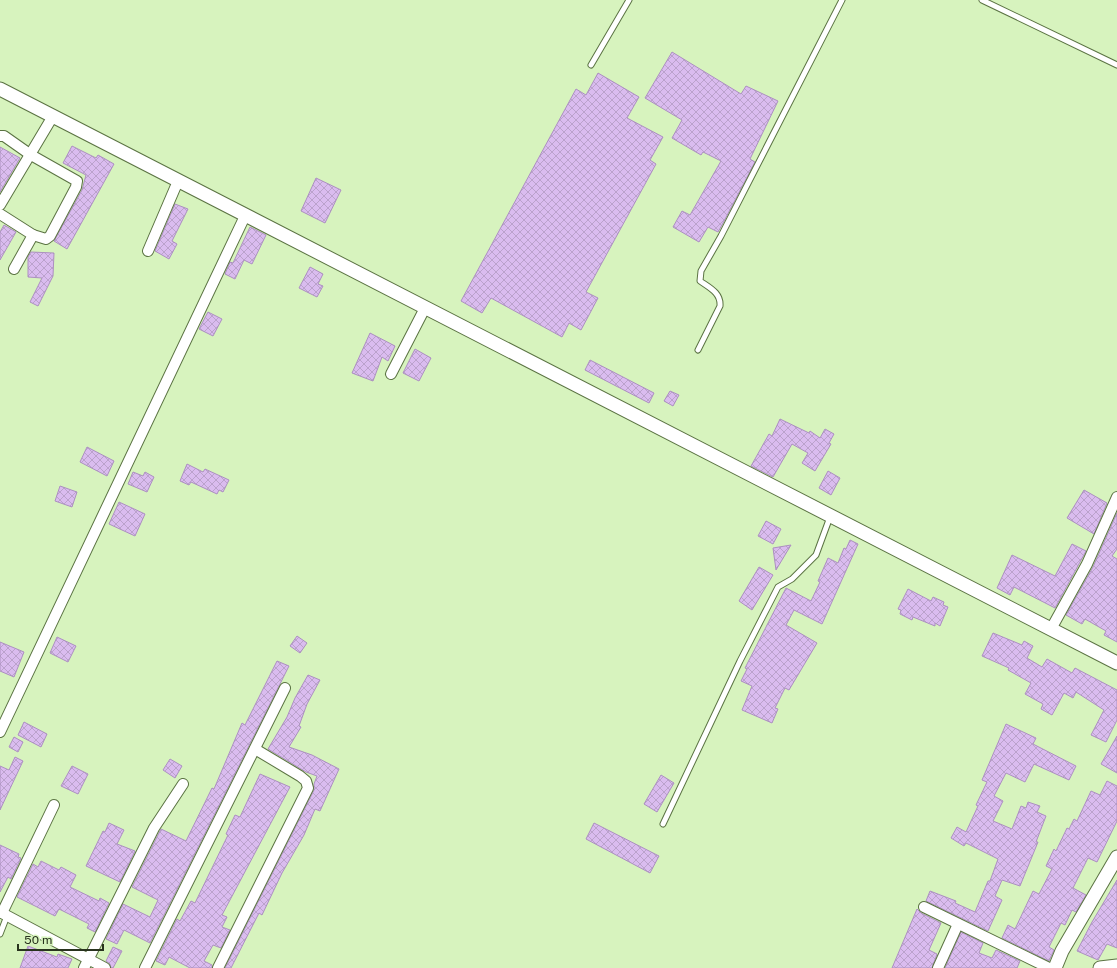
<svg xmlns="http://www.w3.org/2000/svg" width="1117" height="968" font-family="'Public Sans',sans-serif">
  <defs>
    <pattern id="building-cross-hatch" width="8" height="8" patternUnits="userSpaceOnUse"><rect width="8" height="8" fill="#dabcef"/><path d="M0 0l8 8M0 8l8-8" fill="none" stroke="#bba2cc"/></pattern>
  </defs>
  <rect width="100%" height="100%" fill="#d7f3be"/>
  <g fill="url(#building-cross-hatch)" stroke="#ac90c0">
    <polygon points="672,52 741,94 746,86 778,101 750,159 755,162 722,225 718,232 708,227 699,242 673,227 682,211 690,215 721,161 703,152 701,155 672,138 682,120 645,98"/>
    <polygon points="598,73 639,97 627,118 663,137 650,160 656,164 586,292 598,298 581,330 569,323 562,337 491,298 482,313 461,301 576,89 586,95"/>
    <polygon points="72,146 96,158 98,155 114,164 67,249 54,241 82,190 86,175 63,163"/>
    <polygon points="0,147 20,158 0,192"/>
    <polygon points="316,178 341,190 325,223 301,211"/>
    <polygon points="175,204 188,209 172,241 177,244 169,259 155,251"/>
    <polygon points="4,225 16,232 0,260 0,232"/>
    <polygon points="250,227 266,235 252,264 244,260 235,279 225,274 230,262 233,263"/>
    <polygon points="31,252 54,253 53,276 38,306 30,302 42,278 28,277 28,257"/>
    <polygon points="310,267 323,274 318,284 323,286 317,297 299,288"/>
    <polygon points="208,312 222,319 213,336 199,329"/>
    <polygon points="370,333 395,346 388,361 382,357 373,381 352,373"/>
    <polygon points="415,349 431,358 419,381 403,373"/>
    <polygon points="590,360 654,393 649,403 585,370"/>
    <polygon points="670,391 679,395 673,406 664,401"/>
    <polygon points="780,419 809,433 810,431 820,438 825,429 834,434 829,443 831,444 815,471 802,463 808,453 792,444 773,477 751,466 769,434 772,436"/>
    <polygon points="87,447 114,461 107,476 80,462"/>
    <polygon points="187,464 203,472 205,469 229,480 223,492 219,490 217,494 191,482 189,485 180,481"/>
    <polygon points="828,471 840,478 831,495 819,488"/>
    <polygon points="133,472 143,476 145,472 154,477 147,492 128,484"/>
    <polygon points="60,486 77,492 72,507 55,501"/>
    <polygon points="1084,490 1107,503 1094,534 1067,518"/>
    <polygon points="119,502 145,514 135,536 109,524"/>
    <polygon points="1117,513 1117,549 1112,556 1117,559 1117,642 1104,635 1106,631 1085,619 1082,624 1066,615 1093,567"/>
    <polygon points="766,521 781,529 773,544 758,536"/>
    <polygon points="850,540 858,544 822,624 794,610 786,625 817,643 789,690 785,688 775,708 778,709 772,723 742,710 752,686 741,681 747,669 745,668 786,588 811,601 820,582 818,581 828,558 838,563 844,548 846,549"/>
    <polygon points="1072,544 1086,551 1055,608 1014,587 1010,595 997,588 1012,555 1055,576"/>
    <polygon points="791,545 776,570 773,548"/>
    <polygon points="759,567 773,575 752,610 739,601"/>
    <polygon points="908,589 931,601 933,597 944,602 943,605 948,607 940,626 935,623 935,626 913,617 912,620 900,614 901,610 898,609"/>
    <polygon points="993,633 1022,645 1024,641 1033,646 1027,658 1042,667 1047,659 1072,673 1075,668 1117,690 1117,720 1106,742 1091,735 1104,710 1076,692 1073,698 1064,693 1052,715 1041,709 1043,704 1025,694 1031,683 1008,670 1009,668 982,656"/>
    <polygon points="297,636 307,643 300,653 290,646"/>
    <polygon points="57,637 76,646 68,662 50,653"/>
    <polygon points="0,642 24,652 14,677 0,671"/>
    <polygon points="277,661 289,666 150,943 124,930 117,944 106,939 123,904 150,917 158,900 132,887 161,829 186,841 212,788 214,789 242,723 245,725"/>
    <polygon points="308,675 320,680 307,704 299,726 301,727 289,747 312,755 339,769 320,811 315,809 304,835 282,873 262,915 259,913 231,968 225,968 314,790 314,784 317,776 306,772 268,749 287,717 295,698"/>
    <polygon points="24,722 47,734 41,747 18,735"/>
    <polygon points="1006,724 1036,738 1033,744 1076,766 1069,780 1034,764 1025,782 1006,773 994,796 1003,801 993,821 1012,829 1021,806 1026,808 1028,802 1040,806 1037,812 1046,816 1036,842 1038,842 1020,886 1002,880 995,896 1002,900 988,931 926,901 930,891 956,901 955,903 975,912 988,881 990,881 998,859 966,843 964,846 951,838 957,827 966,832 978,806 976,805 987,782 982,780"/>
    <polygon points="1117,736 1117,773 1101,764"/>
    <polygon points="14,737 23,742 18,752 9,747"/>
    <polygon points="15,757 23,761 0,810 0,766 9,770"/>
    <polygon points="170,759 182,766 175,778 163,770"/>
    <polygon points="72,766 88,774 78,794 61,786"/>
    <polygon points="260,774 290,787 222,915 227,917 222,927 230,930 221,948 213,945 204,961 212,965 212,968 190,968 169,957 165,965 156,961 177,919 180,921 191,901 195,903 228,835 226,834 235,815 240,817"/>
    <polygon points="661,775 674,783 657,812 644,804"/>
    <polygon points="1107,781 1117,786 1117,821 1097,862 1088,858 1073,888 1086,895 1076,912 1072,910 1065,925 1061,923 1049,947 1054,950 1049,961 1002,938 1008,925 1015,929 1033,891 1039,894 1052,869 1046,866 1054,849 1056,851 1067,828 1069,829 1074,819 1077,821 1091,791 1100,795"/>
    <polygon points="109,823 124,830 117,844 135,851 120,882 86,866 103,831 105,832"/>
    <polygon points="594,823 659,856 650,873 586,839"/>
    <polygon points="0,845 19,854 18,857 21,858 11,879 8,877 0,892"/>
    <polygon points="41,861 59,870 61,867 76,875 70,887 99,901 100,898 109,903 95,932 87,928 89,924 59,909 55,916 17,897 33,864 38,867"/>
    <polygon points="1117,880 1117,948 1107,944 1098,960 1077,951 1092,922"/>
    <polygon points="917,909 921,913 941,923 929,950 937,954 932,968 892,968"/>
    <polygon points="961,932 983,943 979,953 992,958 996,950 1020,961 1017,968 945,968"/>
    <polygon points="28,946 57,957 58,954 72,959 68,968 20,968"/>
    <polygon points="113,947 122,951 113,968 111,968 110,964 106,961"/>
  </g>
  <g fill="none" stroke-linecap="round" stroke-linejoin="round">
    <g stroke="#5b7343" stroke-width="7">
      <g id="service">
        <polyline points="982,0 1117,65"/>
        <polyline points="591,65 629,0"/>
        <path d="M698,350L720,306C721,293 710,288 700,281L701,271L721,236L842,0"/>
        <polyline points="663,824 740,661 778,587 792,579 816,555 830,517"/>
        <polyline points="0,934 7,916"/>
      </g>
    </g>
    <g stroke="#5b7343" stroke-width="12">
      <g id="minor">
        <polyline points="0,136 4,136 31,155 77,181 76,187 50,236 46,239 33,235"/>
        <polyline points="0,205 53,116"/>
        <polyline points="0,214 33,235 14,269"/>
        <polyline points="148,251 178,181"/>
        <polyline points="391,374 425,308"/>
        <polyline points="1051,629 1087,564 1117,497"/>
        <polyline points="0,732 245,216"/>
        <polyline points="924,907 1049,968"/>
        <polyline points="0,912 105,968"/>
        <polyline points="2,913 54,805"/>
        <polyline points="84,968 154,828 183,784"/>
        <polyline points="145,968 285,688"/>
        <polyline points="218,968 308,788 306,781 300,776 255,749"/>
        <polyline points="938,968 958,924"/>
      </g>
    </g>
    <g stroke="#5b7343" stroke-width="15">
      <g id="tertiary">
        <polyline points="0,89 1117,663"/>
        <polyline points="1055,968 1062,951 1117,857"/>
        <polyline points="1100,968 1117,966"/>
      </g>
    </g>
    <use href="#service" stroke="#fff" stroke-width="5"/>
    <use href="#minor" stroke="#fff" stroke-width="10"/>
    <use href="#tertiary" stroke="#fff" stroke-width="13"/>
  </g>
  <path d="M18 944v6h85v-6" fill="none" stroke="#28331e" stroke-width="2"/>
  <text x="24" y="944" font-size="12" fill="#28331e" stroke="#d7f3be" stroke-width="3" paint-order="stroke">50 m</text>
</svg>
